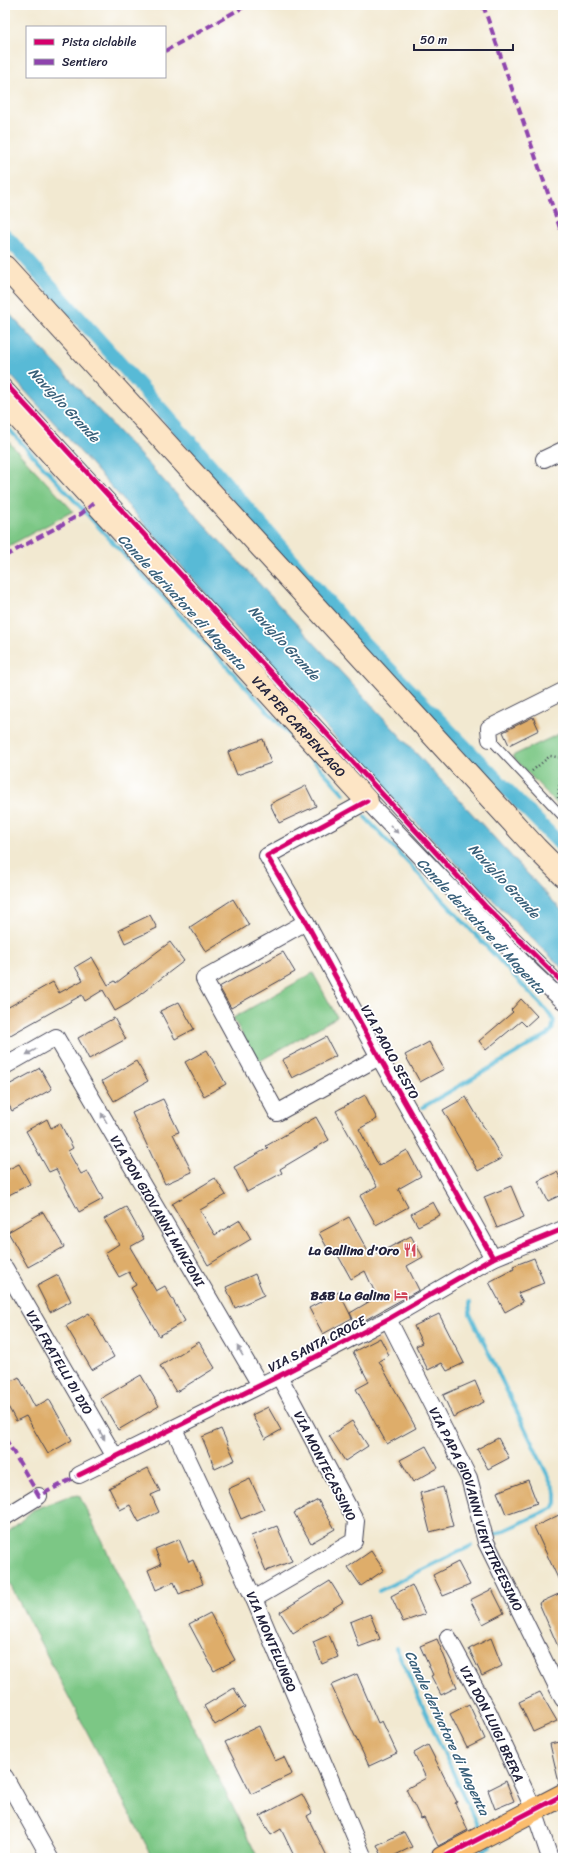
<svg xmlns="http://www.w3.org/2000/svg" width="568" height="1863" font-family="Sriracha,sans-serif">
  <rect width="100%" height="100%" fill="#fff"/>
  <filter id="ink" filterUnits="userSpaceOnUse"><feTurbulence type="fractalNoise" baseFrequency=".025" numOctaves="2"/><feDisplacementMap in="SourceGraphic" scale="8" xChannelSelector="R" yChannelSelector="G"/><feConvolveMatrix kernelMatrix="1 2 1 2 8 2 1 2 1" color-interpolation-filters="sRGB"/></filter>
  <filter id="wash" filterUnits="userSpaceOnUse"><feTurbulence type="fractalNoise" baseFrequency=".012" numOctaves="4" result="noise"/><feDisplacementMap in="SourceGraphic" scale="16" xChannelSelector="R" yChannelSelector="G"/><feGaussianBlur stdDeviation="0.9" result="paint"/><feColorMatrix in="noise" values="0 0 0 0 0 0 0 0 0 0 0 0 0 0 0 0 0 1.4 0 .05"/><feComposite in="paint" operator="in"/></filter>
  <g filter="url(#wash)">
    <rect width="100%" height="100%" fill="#f2e9d1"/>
    <g fill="#7cc785" stroke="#4f7460">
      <polygon points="5,438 73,511 5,548"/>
      <polygon points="563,732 563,806 560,807 512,756"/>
      <polygon points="313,973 337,1017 258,1062 233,1018"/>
      <polygon points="79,1495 258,1858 153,1858 5,1575 5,1535 33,1510 66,1497"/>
    </g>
    <path fill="#58bad6" stroke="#3d6e88" d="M5,309L563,912V969C486,893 408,817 335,737C223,616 117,490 5,369Z"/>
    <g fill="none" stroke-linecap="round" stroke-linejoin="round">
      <g stroke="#58bad6" stroke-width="4">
        <polyline points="5,425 344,794"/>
        <polyline points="365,817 547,1011 554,1021 552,1030 547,1035 423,1107"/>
        <polyline points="470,1302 470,1314 556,1493 556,1503 553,1508 490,1537"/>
        <polyline points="379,1591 471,1546"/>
        <polyline points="396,1648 478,1827"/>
        <polyline points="469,1858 490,1847 488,1843"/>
      </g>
      <polyline stroke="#58bad6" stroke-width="14" points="5,235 195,447 357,636 563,847"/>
    </g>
    <g id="blocks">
      <g fill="#dead6b">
        <polygon points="533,717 539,730 509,745 503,732"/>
        <polygon points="263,739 271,763 237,775 228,752"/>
        <polygon points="306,786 316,806 279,823 270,804"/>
        <polygon points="233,899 249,925 206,952 190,927"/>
        <polygon points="150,915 157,928 125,943 119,930"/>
        <polygon points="170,942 184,961 129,1003 115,1011 103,990 85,1001 82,995 5,1038 5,1009 53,982 59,993 83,980 75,967 92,957 108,985 115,981 116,983"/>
        <polygon points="283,952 295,972 231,1008 219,987"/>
        <polygon points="521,999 537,1016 526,1026 521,1021 486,1050 479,1041 513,1012 511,1010"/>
        <polygon points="179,1002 194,1029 175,1039 160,1011"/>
        <polygon points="114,1018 126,1039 89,1059 78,1038"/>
        <polygon points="326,1037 336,1056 292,1078 282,1060"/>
        <polygon points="429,1042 444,1069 420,1082 405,1055"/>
        <polygon points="207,1050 226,1084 204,1096 185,1062"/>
        <polygon points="136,1061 148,1081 114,1101 102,1081"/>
        <polygon points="40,1068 52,1089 12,1111 5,1098 5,1087"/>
        <polygon points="365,1095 377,1119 359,1129 379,1166 407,1150 421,1176 398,1189 408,1207 376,1225 360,1196 377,1186 336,1111"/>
        <polygon points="466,1097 502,1158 478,1171 443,1110"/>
        <polygon points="163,1099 179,1132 173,1134 192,1172 165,1184 132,1113"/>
        <polygon points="316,1117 329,1140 280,1169 282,1173 247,1192 234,1167 268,1148 266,1146"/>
        <polygon points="47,1119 51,1128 60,1123 73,1148 68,1151 81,1174 87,1171 103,1199 79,1212 56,1169 49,1172 26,1131"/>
        <polygon points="19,1164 30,1184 5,1197 5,1171"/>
        <polygon points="557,1172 563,1183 563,1194 548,1201 538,1181"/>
        <polygon points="215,1178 226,1195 200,1210 215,1235 240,1220 251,1239 208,1265 172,1204"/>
        <polygon points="511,1186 524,1217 497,1228 484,1197"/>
        <polygon points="433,1202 440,1215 418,1226 411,1214"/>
        <polygon points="126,1207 144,1239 130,1247 156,1291 165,1286 185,1321 159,1336 131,1288 136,1285 129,1272 119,1277 105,1253 119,1244 104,1219"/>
        <polygon points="43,1212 64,1247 28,1267 8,1232"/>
        <polygon points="349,1217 371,1257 411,1236 423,1257 407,1266 419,1290 356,1325 350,1313 377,1297 365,1271 351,1279 335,1250 330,1253 319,1233"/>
        <polygon points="534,1258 544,1283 518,1293 523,1302 505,1312 489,1282 514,1269 513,1266"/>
        <polygon points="255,1274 264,1295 235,1308 226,1287"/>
        <polygon points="58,1275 71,1301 50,1312 37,1286"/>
        <polygon points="339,1292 352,1318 323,1334 309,1308"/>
        <polygon points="89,1313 114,1357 92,1370 66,1326"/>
        <polygon points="439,1314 464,1363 447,1371 442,1363 428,1370 416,1346 422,1343 414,1326"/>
        <polygon points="380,1338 389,1355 379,1361 416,1428 387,1444 356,1389 369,1382 353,1352"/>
        <polygon points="199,1342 215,1368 176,1392 160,1366"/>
        <polygon points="141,1375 159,1406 118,1430 100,1399"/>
        <polygon points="19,1377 35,1407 49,1399 72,1440 48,1454 26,1416 16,1421 5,1401 5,1385"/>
        <polygon points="475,1381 484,1402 453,1417 443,1395"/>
        <polygon points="268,1407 281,1430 265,1439 252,1415"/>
        <polygon points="352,1421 368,1446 345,1461 329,1436"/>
        <polygon points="221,1429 235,1460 215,1469 202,1437"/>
        <polygon points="498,1438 509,1458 488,1469 477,1449"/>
        <polygon points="426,1446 438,1468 413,1482 400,1460"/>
        <polygon points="148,1468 160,1491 151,1495 159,1512 139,1522 130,1505 120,1510 109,1488"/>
        <polygon points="250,1479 264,1509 241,1519 228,1489"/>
        <polygon points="528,1480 537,1503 506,1514 497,1492"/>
        <polygon points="443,1487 453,1526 430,1532 420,1493"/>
        <polygon points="318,1500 335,1529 311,1543 294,1513"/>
        <polygon points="563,1513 563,1589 534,1527"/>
        <polygon points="277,1526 292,1561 266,1571 251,1536"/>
        <polygon points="179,1539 189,1562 193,1560 203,1584 179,1594 174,1582 156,1590 148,1570 161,1564 155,1549"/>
        <polygon points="371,1551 384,1570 361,1586 348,1567"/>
        <polygon points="458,1562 470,1585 443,1596 433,1575"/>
        <polygon points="330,1581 343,1602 293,1633 280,1612"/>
        <polygon points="412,1585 425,1614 403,1622 391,1596"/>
        <polygon points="492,1589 504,1613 483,1624 470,1600"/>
        <polygon points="563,1592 563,1658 539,1603"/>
        <polygon points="210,1613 235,1660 214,1671 189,1624"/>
        <polygon points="370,1614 380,1639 359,1647 350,1622"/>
        <polygon points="329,1635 338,1657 322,1664 313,1642"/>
        <polygon points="491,1638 502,1666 482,1676 469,1649"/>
        <polygon points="437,1639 457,1687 441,1695 431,1676 433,1675 420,1646"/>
        <polygon points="357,1674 378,1723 382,1721 397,1753 369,1766 331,1685"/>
        <polygon points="234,1688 245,1707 215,1725 204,1706"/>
        <polygon points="540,1692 557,1721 533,1732 519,1702"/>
        <polygon points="469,1704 485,1739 467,1748 450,1714"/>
        <polygon points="259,1726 275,1761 284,1757 292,1774 251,1794 225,1742"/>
        <polygon points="563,1741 563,1782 559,1783 550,1744"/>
        <polygon points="428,1745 457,1802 455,1803 468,1830 438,1846 424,1818 421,1819 406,1789 426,1778 414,1753"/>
        <polygon points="506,1781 514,1801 495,1809 488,1790"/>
        <polygon points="302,1794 312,1813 307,1816 328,1858 295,1858 281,1829 271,1835 260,1816"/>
        <polygon points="404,1832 412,1847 389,1858 383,1858 377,1845"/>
      </g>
    </g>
  </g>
  <g filter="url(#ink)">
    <use href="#blocks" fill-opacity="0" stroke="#414052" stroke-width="1"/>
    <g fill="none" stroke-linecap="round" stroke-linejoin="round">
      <g stroke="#414052" stroke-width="10">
        <g id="lane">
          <polyline points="5,383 485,906 563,983"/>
          <polyline points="490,739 563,817"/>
        </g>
      </g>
      <g stroke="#414052" stroke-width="18">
        <g id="street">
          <polyline points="544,459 563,450"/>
          <polyline points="490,739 489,728 563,691"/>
          <polyline points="306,922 204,979 277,1113 379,1057"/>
          <path id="s1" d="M5,1066L56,1037L260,1385"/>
          <polyline points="493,1258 379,1057 306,922 267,856 367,801 532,972 563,1001"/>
          <path id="s2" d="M5,1268L115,1457"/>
          <path id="s3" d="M388,1319L469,1478L486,1542L563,1699"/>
          <path id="s4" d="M174,1429L254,1599L364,1858"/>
          <polyline points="79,1475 279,1376 388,1319 493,1258 563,1229"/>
          <polyline points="5,1517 39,1496"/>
          <polyline points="254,1599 354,1541 356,1521 279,1376"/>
          <path id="s5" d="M448,1637L489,1713L534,1810L550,1858"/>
          <polyline points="5,1777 50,1858"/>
        </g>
      </g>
      <g stroke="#414052" stroke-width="24">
        <g id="secondary">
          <polyline points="5,267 536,848 563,875"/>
          <path id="s6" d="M5,403L367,801"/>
        </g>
      </g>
      <g stroke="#414052" stroke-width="24">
        <polyline id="primary" points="442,1858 563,1795"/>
      </g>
      <g stroke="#414052" stroke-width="2.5" stroke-dasharray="1 3" stroke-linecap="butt">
        <polyline points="532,771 550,756 563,758"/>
        <polyline points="558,798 562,758"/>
      </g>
      <use href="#lane" stroke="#fff" stroke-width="8"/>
      <use href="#street" stroke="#fff" stroke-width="16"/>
      <use href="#secondary" stroke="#fde5c5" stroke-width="22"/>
      <use href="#primary" stroke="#fbbd6e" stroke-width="22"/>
      <g stroke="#8e44ad" stroke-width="4" stroke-dasharray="8 4" stroke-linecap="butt">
        <polyline points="483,5 560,228 563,227"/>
        <polyline points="165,51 247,5"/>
        <polyline points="5,556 81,514 96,501"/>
        <polyline points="5,1438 39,1496 79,1475"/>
      </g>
      <g stroke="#fff" stroke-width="8">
        <g id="cycleway">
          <polyline points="5,383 485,906 563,983"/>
          <polyline points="367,801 267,856 306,922 379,1057 493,1258"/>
          <polyline points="79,1475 279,1376 388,1319 493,1258 563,1229"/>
          <polyline points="442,1858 563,1795"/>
        </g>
      </g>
      <use href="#cycleway" stroke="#d6006c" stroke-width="5"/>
    </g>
    <defs><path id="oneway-solid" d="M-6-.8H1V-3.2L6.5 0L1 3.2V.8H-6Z"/></defs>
    <g fill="#9c9ca7">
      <use href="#oneway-solid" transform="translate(394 829) rotate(46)"/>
      <use href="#oneway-solid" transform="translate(31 1052) rotate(151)"/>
      <use href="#oneway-solid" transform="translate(104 1118) rotate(-120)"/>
      <use href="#oneway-solid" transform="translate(240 1351) rotate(-120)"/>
      <use href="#oneway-solid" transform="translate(102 1435) rotate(60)"/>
    </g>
  </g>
  <defs>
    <g id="restaurant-bare" transform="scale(1.08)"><path d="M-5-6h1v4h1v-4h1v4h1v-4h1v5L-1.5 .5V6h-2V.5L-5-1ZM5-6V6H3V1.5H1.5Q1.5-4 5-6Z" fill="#d1495b" stroke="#fff" stroke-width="2.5" paint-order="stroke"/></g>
    <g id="hotel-bare" transform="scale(1.08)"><path d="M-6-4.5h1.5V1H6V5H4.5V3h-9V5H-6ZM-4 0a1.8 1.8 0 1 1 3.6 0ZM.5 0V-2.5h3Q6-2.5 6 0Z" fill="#d1495b" stroke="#fff" stroke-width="2.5" paint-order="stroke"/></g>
  </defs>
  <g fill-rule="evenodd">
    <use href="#restaurant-bare" x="410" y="1250"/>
    <use href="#hotel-bare" x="401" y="1295"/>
  </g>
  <g text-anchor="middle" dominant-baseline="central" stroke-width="3.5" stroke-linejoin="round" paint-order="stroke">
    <g font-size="13" fill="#22223b" stroke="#fff">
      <text stroke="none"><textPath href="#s6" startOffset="437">VIA PER CARPENZAGO</textPath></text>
      <text transform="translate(390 1052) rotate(61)">VIA PAOLO SESTO</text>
      <text stroke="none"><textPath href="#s1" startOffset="260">VIA DON GIOVANNI MINZONI</textPath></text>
      <text transform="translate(317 1344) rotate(-27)">VIA SANTA CROCE</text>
      <text stroke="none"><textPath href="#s2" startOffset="109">VIA FRATELLI DI DIO</textPath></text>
      <text transform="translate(325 1466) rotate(63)">VIA MONTECASSINO</text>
      <text stroke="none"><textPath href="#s3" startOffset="210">VIA PAPA GIOVANNI VENTITREESIMO</textPath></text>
      <text stroke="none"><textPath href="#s4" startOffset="234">VIA MONTELUNGO</textPath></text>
      <text stroke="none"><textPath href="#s5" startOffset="97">VIA DON LUIGI BRERA</textPath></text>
    </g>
    <g font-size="13" font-weight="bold" fill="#22223b" stroke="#fff" text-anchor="end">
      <text x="399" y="1250">La Gallina d'Oro</text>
      <text x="390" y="1295">B&amp;B La Galina</text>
    </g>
    <g font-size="14" font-style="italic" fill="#385f79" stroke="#fff">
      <text transform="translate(64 405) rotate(47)">Naviglio Grande</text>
      <text transform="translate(182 602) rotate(47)">Canale derivatore di Magenta</text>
      <text transform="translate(284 643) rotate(47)">Naviglio Grande</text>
      <text transform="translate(504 881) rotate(47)">Naviglio Grande</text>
      <text transform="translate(481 926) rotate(47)">Canale derivatore di Magenta</text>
      <text transform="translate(447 1733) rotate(65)">Canale derivatore di Magenta</text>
    </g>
  </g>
  <rect width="568" height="1863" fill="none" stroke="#fff" stroke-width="20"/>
  <rect x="26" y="26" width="140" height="52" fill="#ffffff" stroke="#a7a7b1"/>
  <rect x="34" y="39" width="20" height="6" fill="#d6006c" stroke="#a7a7b1"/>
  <text x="62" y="46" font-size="12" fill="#22223b">Pista ciclabile</text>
  <rect x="34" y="59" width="20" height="6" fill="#8e44ad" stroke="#a7a7b1"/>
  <text x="62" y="66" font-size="12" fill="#22223b">Sentiero</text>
  <path d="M414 44v6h99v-6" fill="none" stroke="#22223b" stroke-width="2"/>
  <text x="420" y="44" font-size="12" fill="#22223b" stroke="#ffffff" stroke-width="3" paint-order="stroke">50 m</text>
</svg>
